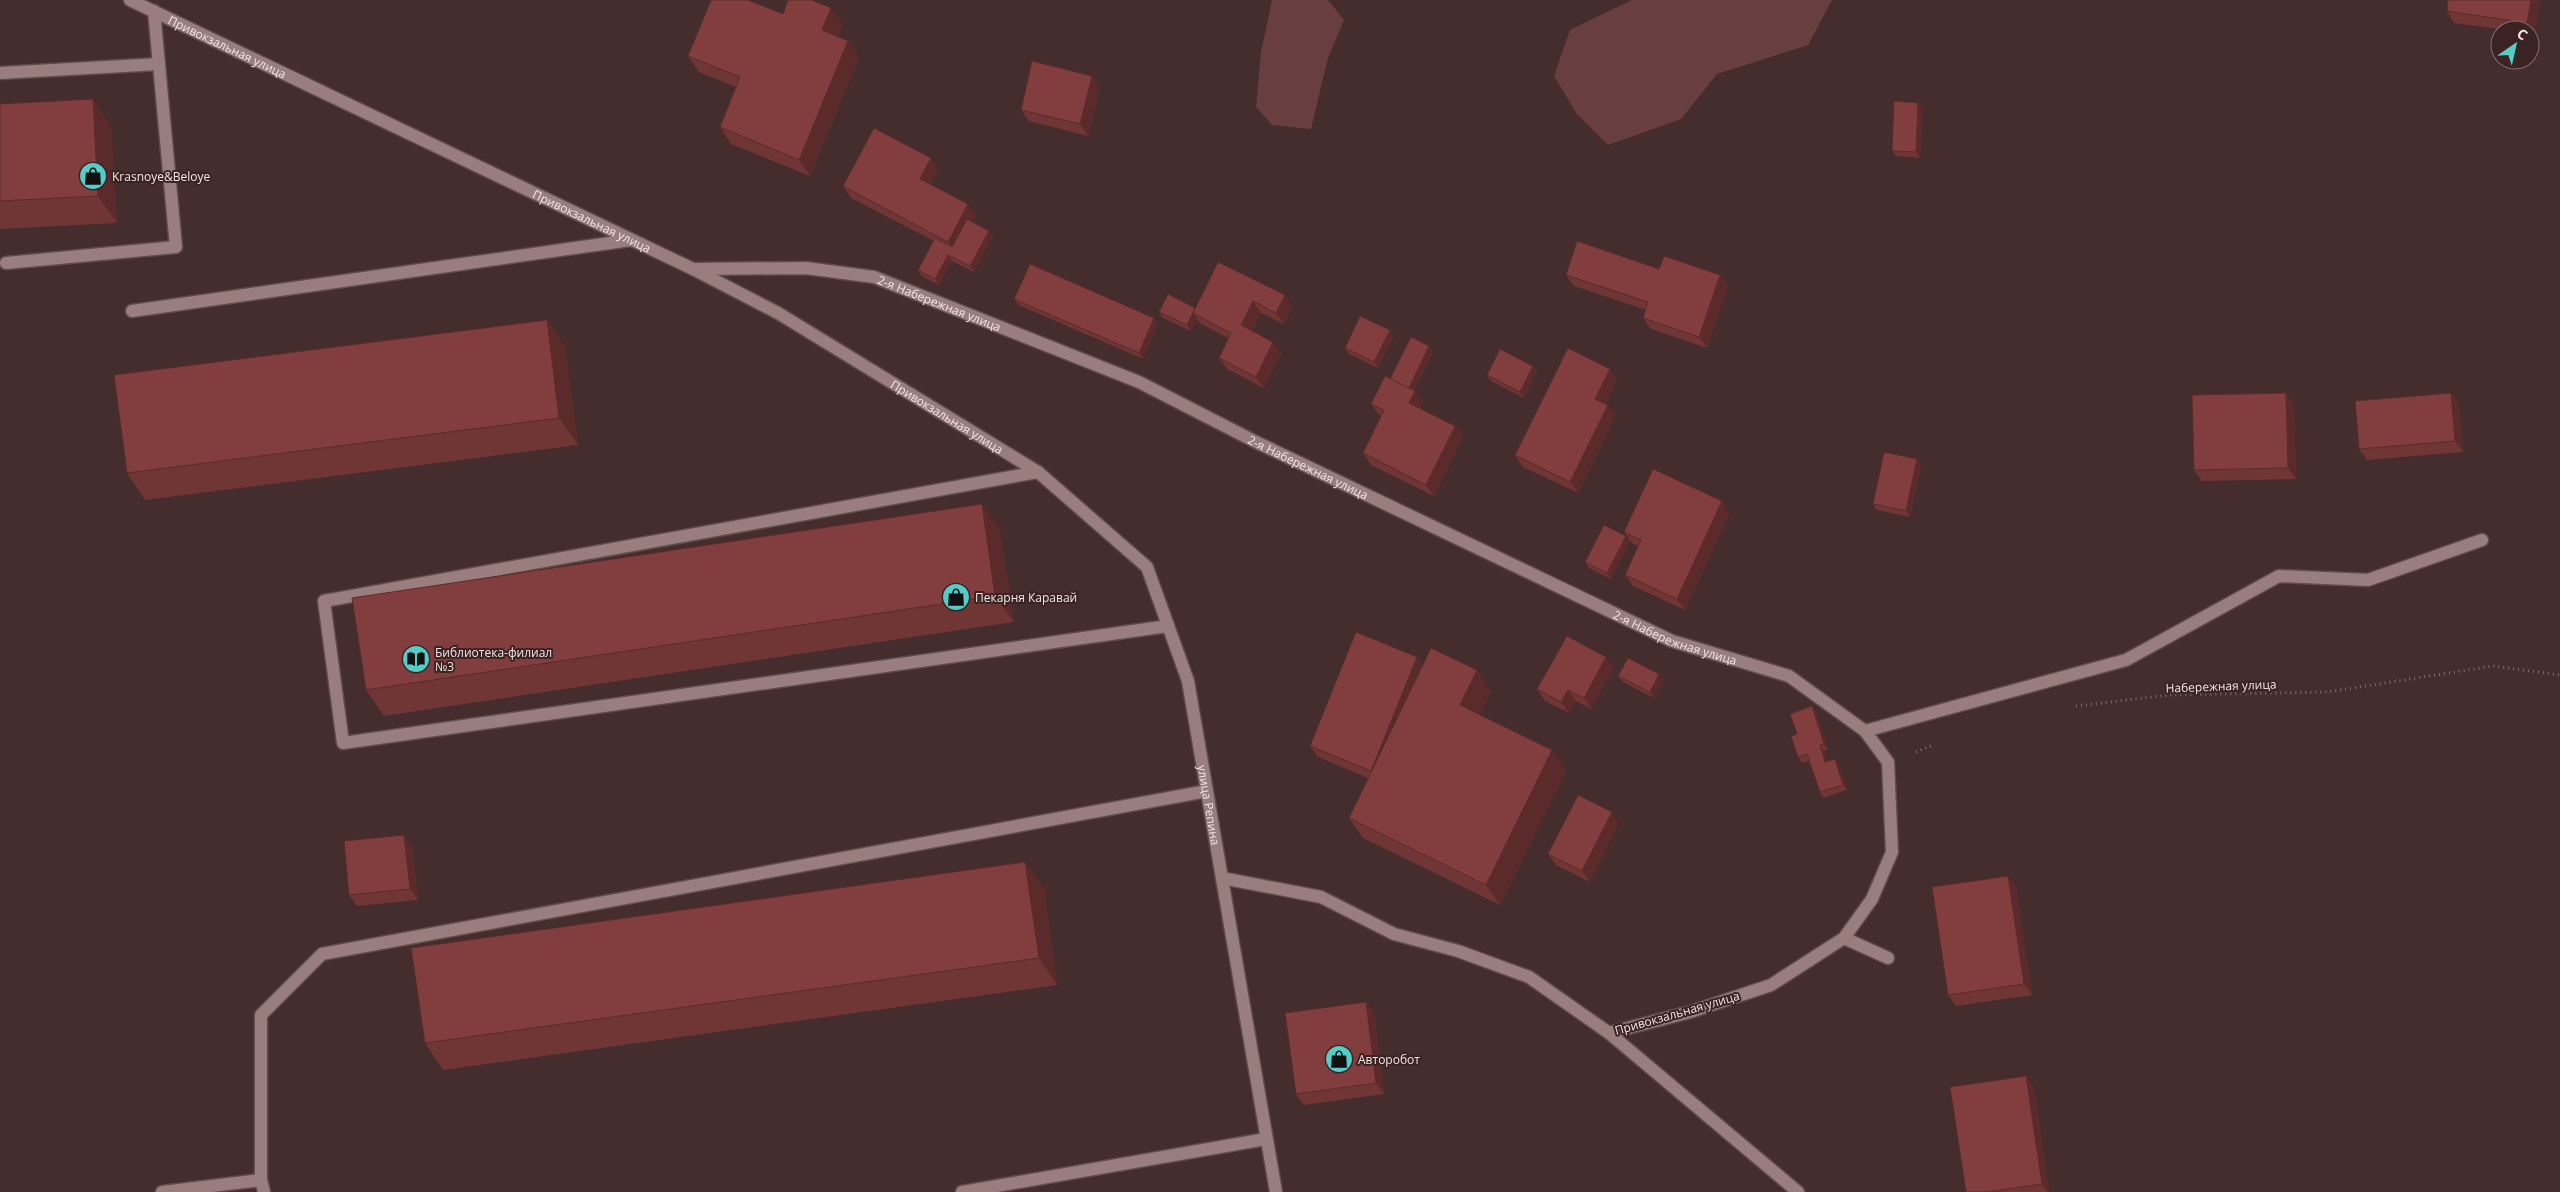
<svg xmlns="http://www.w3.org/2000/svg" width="2560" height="1192" font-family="'Open Sans',sans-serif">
  <rect width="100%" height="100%" fill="#442d2c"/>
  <g fill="#693e3e">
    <polygon points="1272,0 1328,0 1344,20 1328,58 1311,129 1272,125 1256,107 1261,52"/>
    <polygon points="1632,0 1832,0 1808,45 1717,74 1681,119 1608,145 1577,114 1554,76 1570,30"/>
  </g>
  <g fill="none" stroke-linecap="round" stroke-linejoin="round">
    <g stroke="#5f4b4a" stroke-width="15">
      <g id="service">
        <polyline points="0,73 159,64"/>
        <polyline points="6,263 176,247 154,11"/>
        <polyline points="132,311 631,240"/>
        <polyline points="1038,472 324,601 343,743 1168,626"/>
        <polyline points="1609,1033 1798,1192"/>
        <polyline points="162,1192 261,1180"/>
        <polyline points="264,1192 261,1180 261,1015 322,954 1207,791"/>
        <polyline points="962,1192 1266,1139"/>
      </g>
    </g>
    <g stroke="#5f4b4a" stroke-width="15">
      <g id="minor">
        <path id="s1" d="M130,0L693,269L778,313L1038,472L1147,567L1188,681L1276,1192"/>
        <path id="s2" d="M693,269L806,268L874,277L1139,382L1256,442L1672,641L1789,676L1865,731L1888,762L1892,852L1872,899L1844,938L1771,985L1690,1012L1609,1033L1529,977L1458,951L1394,934L1321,897L1222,878"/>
        <polyline points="1865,731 2126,660 2279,576 2368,580 2482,540"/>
        <polyline points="1844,938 1888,958"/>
      </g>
    </g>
    <g stroke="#826e6d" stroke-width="3" stroke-dasharray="1 4" stroke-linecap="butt">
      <polyline points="2076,706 2169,695 2327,692 2493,666 2560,675"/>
      <polyline points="1916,752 1933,745"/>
    </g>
    <use href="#service" stroke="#9a7e7d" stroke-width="12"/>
    <use href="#minor" stroke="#9a7e7d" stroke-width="12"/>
  </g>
  <g fill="#703535">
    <polygon points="2540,0 2535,34 2530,33 2530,30 2506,30 2454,23 2447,11"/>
    <polygon points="783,14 843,24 838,37 859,57 810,176 731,144 720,127 736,87 699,72 688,56"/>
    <polygon points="1100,87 1088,136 1029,121 1021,110"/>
    <polygon points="0,104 111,126 117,223 0,229"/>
    <polygon points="1923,109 1920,158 1896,156 1892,151"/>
    <polygon points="939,169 931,184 976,215 972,222 989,231 993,236 974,272 952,261 939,285 922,276 918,270 934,241 851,198 843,186"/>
    <polygon points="1659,269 1720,275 1728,286 1707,348 1651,329 1643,318 1646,310 1574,286 1566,275"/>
    <polygon points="1285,295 1293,307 1284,324 1261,313 1252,331 1281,353 1264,388 1227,369 1219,358 1228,338 1201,324 1197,319 1191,331 1163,318 1159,312 1195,308"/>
    <polygon points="1014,299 1158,324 1143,359 1019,305"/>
    <polygon points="547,320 565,347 578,445 145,500 127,473"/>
    <polygon points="1390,330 1394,336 1378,368 1349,354 1345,348"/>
    <polygon points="1433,352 1414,391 1423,402 1420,408 1455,426 1463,437 1434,496 1371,465 1363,453 1381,416 1379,415 1371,404 1390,379"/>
    <polygon points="1533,366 1537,372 1524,398 1491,381 1487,375"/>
    <polygon points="1617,380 1606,404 1616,416 1578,493 1523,467 1515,455"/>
    <polygon points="2451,393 2459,404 2463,452 2367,460 2359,449"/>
    <polygon points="2294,404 2296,479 2202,481 2194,470"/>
    <polygon points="1917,459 1921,465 1910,517 1877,510 1873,504"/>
    <polygon points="982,504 1000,530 1014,622 384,716 366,690"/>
    <polygon points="1730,512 1685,610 1633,586 1625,575 1639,547 1632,543 1624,532"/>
    <polygon points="1630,541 1611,579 1589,568 1585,562"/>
    <polygon points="1417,657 1423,666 1477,670 1491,691 1479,715 1566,771 1500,905 1363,838 1349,818 1368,778 1318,757 1310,746"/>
    <polygon points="1614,668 1591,709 1576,701 1569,713 1545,701 1537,689"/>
    <polygon points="1618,676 1664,679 1654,698 1623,682"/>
    <polygon points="1812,706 1816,712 1828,750 1824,751 1827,762 1835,759 1839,765 1847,790 1824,798 1820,792 1809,761 1802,763 1798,757 1797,734"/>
    <polygon points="1619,823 1590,882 1556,865 1548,854"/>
    <polygon points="412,846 418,900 357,906 349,895"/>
    <polygon points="2008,876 2016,887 2032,995 1956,1006 1948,995"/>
    <polygon points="1044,888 1057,985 443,1070 425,1043"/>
    <polygon points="1374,1013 1384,1094 1304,1105 1296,1094"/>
    <polygon points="2026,1076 2034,1087 2049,1192 1966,1192"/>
  </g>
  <g fill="#5b2b2b">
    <polygon points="2531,0 2540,0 2535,34 2527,23"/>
    <polygon points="831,8 843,24 834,46 822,30"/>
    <polygon points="848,41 859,57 810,176 799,160"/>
    <polygon points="1092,76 1100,87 1088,136 1080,124"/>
    <polygon points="93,99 111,126 117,223 98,196"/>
    <polygon points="1918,103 1923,109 1920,158 1916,152"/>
    <polygon points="931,158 939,169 928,190 920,179"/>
    <polygon points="968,204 976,215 956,253 948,242"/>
    <polygon points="989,231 993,236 974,272 970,266"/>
    <polygon points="948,255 952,261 939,285 935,279"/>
    <polygon points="1720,275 1728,286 1707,348 1699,337"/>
    <polygon points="1285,295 1293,307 1284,324 1276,313"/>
    <polygon points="1253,301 1261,313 1249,337 1241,325"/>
    <polygon points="1193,313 1197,319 1191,331 1187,325"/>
    <polygon points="1154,318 1158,324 1143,359 1139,353"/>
    <polygon points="547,320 565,347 578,445 559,418"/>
    <polygon points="1390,330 1394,336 1378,368 1374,362"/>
    <polygon points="1273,342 1281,353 1264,388 1256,377"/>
    <polygon points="1429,346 1433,352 1411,396 1407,390"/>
    <polygon points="1533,366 1537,372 1524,398 1520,392"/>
    <polygon points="1610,369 1617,380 1603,410 1595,399"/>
    <polygon points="1415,391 1423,402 1417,414 1409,403"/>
    <polygon points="2286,393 2294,404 2296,479 2288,468"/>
    <polygon points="2451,393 2459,404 2463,452 2455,441"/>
    <polygon points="1608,405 1616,416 1578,493 1570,482"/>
    <polygon points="1455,426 1463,437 1434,496 1426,485"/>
    <polygon points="1917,459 1921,465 1910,517 1906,511"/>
    <polygon points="1722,501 1730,512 1685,610 1677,599"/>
    <polygon points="982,504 1000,530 1014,622 995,596"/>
    <polygon points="1626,536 1630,541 1611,579 1607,573"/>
    <polygon points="1417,657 1425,669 1379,782 1371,771"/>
    <polygon points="1606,657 1614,668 1591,709 1584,698"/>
    <polygon points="1477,670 1491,691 1474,726 1460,705"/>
    <polygon points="1659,674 1664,679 1654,698 1650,692"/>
    <polygon points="1568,690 1576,701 1569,713 1561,702"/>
    <polygon points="1812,706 1816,712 1828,750 1824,744"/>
    <polygon points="1820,745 1824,751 1829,768 1825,762"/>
    <polygon points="1552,750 1566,771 1500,905 1486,885"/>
    <polygon points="1835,759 1839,765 1847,790 1843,785"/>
    <polygon points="1612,812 1619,823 1590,882 1582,871"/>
    <polygon points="404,835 412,846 418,900 410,889"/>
    <polygon points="1025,862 1044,888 1057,985 1039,958"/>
    <polygon points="2008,876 2016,887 2032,995 2024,984"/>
    <polygon points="1366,1002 1374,1013 1384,1094 1376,1083"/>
    <polygon points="2026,1076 2034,1087 2049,1192 2048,1192 2042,1184"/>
  </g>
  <g fill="#823e3e" stroke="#5b2b2b">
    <polygon points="711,0 748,0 783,14 788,0 812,0 831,8 822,30 848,41 799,160 720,127 740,77 688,56"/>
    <polygon points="2448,0 2531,0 2527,23 2447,11"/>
    <polygon points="1032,61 1092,76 1080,124 1021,110"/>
    <polygon points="93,99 98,196 0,201 0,104"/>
    <polygon points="1894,101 1918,103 1916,152 1892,151"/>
    <polygon points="874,128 931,158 920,179 968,204 948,242 843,186"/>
    <polygon points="967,219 989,231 970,266 948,255 935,279 918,270 935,238 952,247"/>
    <polygon points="1577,241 1659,269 1664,256 1720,275 1699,337 1643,318 1648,302 1566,275"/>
    <polygon points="1218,262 1285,295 1276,313 1253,301 1241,325 1273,342 1256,377 1219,358 1231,333 1193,313"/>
    <polygon points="1030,264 1154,318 1139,353 1014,299"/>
    <polygon points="1168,294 1195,308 1187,325 1159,312"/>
    <polygon points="1360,316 1390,330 1374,362 1345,348"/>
    <polygon points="547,320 559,418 127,473 114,375"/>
    <polygon points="1411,337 1429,346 1409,388 1390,379"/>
    <polygon points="1568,348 1610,369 1595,399 1608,405 1570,482 1515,455"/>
    <polygon points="1500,349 1533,366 1520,392 1487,375"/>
    <polygon points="1385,376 1415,391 1409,403 1455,426 1426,485 1363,453 1384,410 1371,404"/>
    <polygon points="2286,393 2288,468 2194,470 2192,395"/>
    <polygon points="2451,393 2455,441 2359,449 2355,401"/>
    <polygon points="1884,452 1917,459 1906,511 1873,504"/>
    <polygon points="1653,469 1722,501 1677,599 1625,575 1641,540 1624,532"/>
    <polygon points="982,504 995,596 366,690 352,598"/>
    <polygon points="1604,525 1626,536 1607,573 1585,562"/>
    <polygon points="1356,632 1417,657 1371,771 1310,746"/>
    <polygon points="1567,636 1606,657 1584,698 1568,690 1561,702 1537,689"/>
    <polygon points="1431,648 1477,670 1460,705 1552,750 1486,885 1349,818"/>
    <polygon points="1628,658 1659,674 1650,692 1618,676"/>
    <polygon points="1812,706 1824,744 1820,745 1825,762 1835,759 1843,785 1820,792 1807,754 1798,757 1791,736 1797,734 1790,714"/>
    <polygon points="1578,795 1612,812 1582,871 1548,854"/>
    <polygon points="404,835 410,889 349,895 344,841"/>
    <polygon points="1025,862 1039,958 425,1043 411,948"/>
    <polygon points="2008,876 2024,984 1948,995 1932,887"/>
    <polygon points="1366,1002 1376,1083 1296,1094 1285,1013"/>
    <polygon points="2026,1076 2042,1184 1987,1192 1966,1192 1950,1087"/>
  </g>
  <defs>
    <g id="shop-disc" transform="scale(1.4375)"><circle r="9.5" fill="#54cdc7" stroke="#3a2322"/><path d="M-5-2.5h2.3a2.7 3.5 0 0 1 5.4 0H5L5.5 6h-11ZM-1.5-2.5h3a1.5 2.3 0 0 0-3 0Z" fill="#111"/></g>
    <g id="library-disc" transform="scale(1.4375)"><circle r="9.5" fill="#54cdc7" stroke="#3a2322"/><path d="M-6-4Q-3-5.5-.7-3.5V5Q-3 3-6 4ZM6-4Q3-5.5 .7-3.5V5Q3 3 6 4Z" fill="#111"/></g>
  </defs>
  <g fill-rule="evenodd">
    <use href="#shop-disc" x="93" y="176"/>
    <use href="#shop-disc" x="956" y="597"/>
    <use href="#library-disc" x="416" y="659"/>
    <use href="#shop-disc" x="1339" y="1059"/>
  </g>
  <g text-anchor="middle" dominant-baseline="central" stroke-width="4" stroke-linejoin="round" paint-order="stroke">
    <g font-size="12" fill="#f4e4e3" stroke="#3a2322">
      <text stroke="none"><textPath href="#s1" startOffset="108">Привокзальная улица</textPath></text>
      <text stroke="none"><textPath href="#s1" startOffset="512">Привокзальная улица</textPath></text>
      <text stroke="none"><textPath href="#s2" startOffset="252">2-я Набережная улица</textPath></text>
      <text stroke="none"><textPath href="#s1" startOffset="918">Привокзальная улица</textPath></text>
      <text stroke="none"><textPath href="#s2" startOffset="656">2-я Набережная улица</textPath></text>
      <text stroke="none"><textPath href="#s2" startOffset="1061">2-я Набережная улица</textPath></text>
      <text transform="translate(2221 686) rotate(-2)">Набережная улица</text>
      <text stroke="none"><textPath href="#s1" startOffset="1416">улица Репина</textPath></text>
      <text transform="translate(1677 1013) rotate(-16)">Привокзальная улица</text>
    </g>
    <g font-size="12" fill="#f4e4e3" stroke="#3a2322" text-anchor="start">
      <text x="112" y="176">Krasnoye&amp;Beloye</text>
      <text x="975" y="597">Пекарня Каравай</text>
      <text x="435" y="652">Библиотека-филиал<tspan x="435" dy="14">№3</tspan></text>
      <text x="1358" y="1059">Авторобот</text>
    </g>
  </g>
  <g transform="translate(2515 45) rotate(34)"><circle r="24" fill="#3a2322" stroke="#84706f"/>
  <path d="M0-4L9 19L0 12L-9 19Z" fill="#54cdc7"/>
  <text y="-8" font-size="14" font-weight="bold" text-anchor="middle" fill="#f4e4e3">С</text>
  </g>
</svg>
